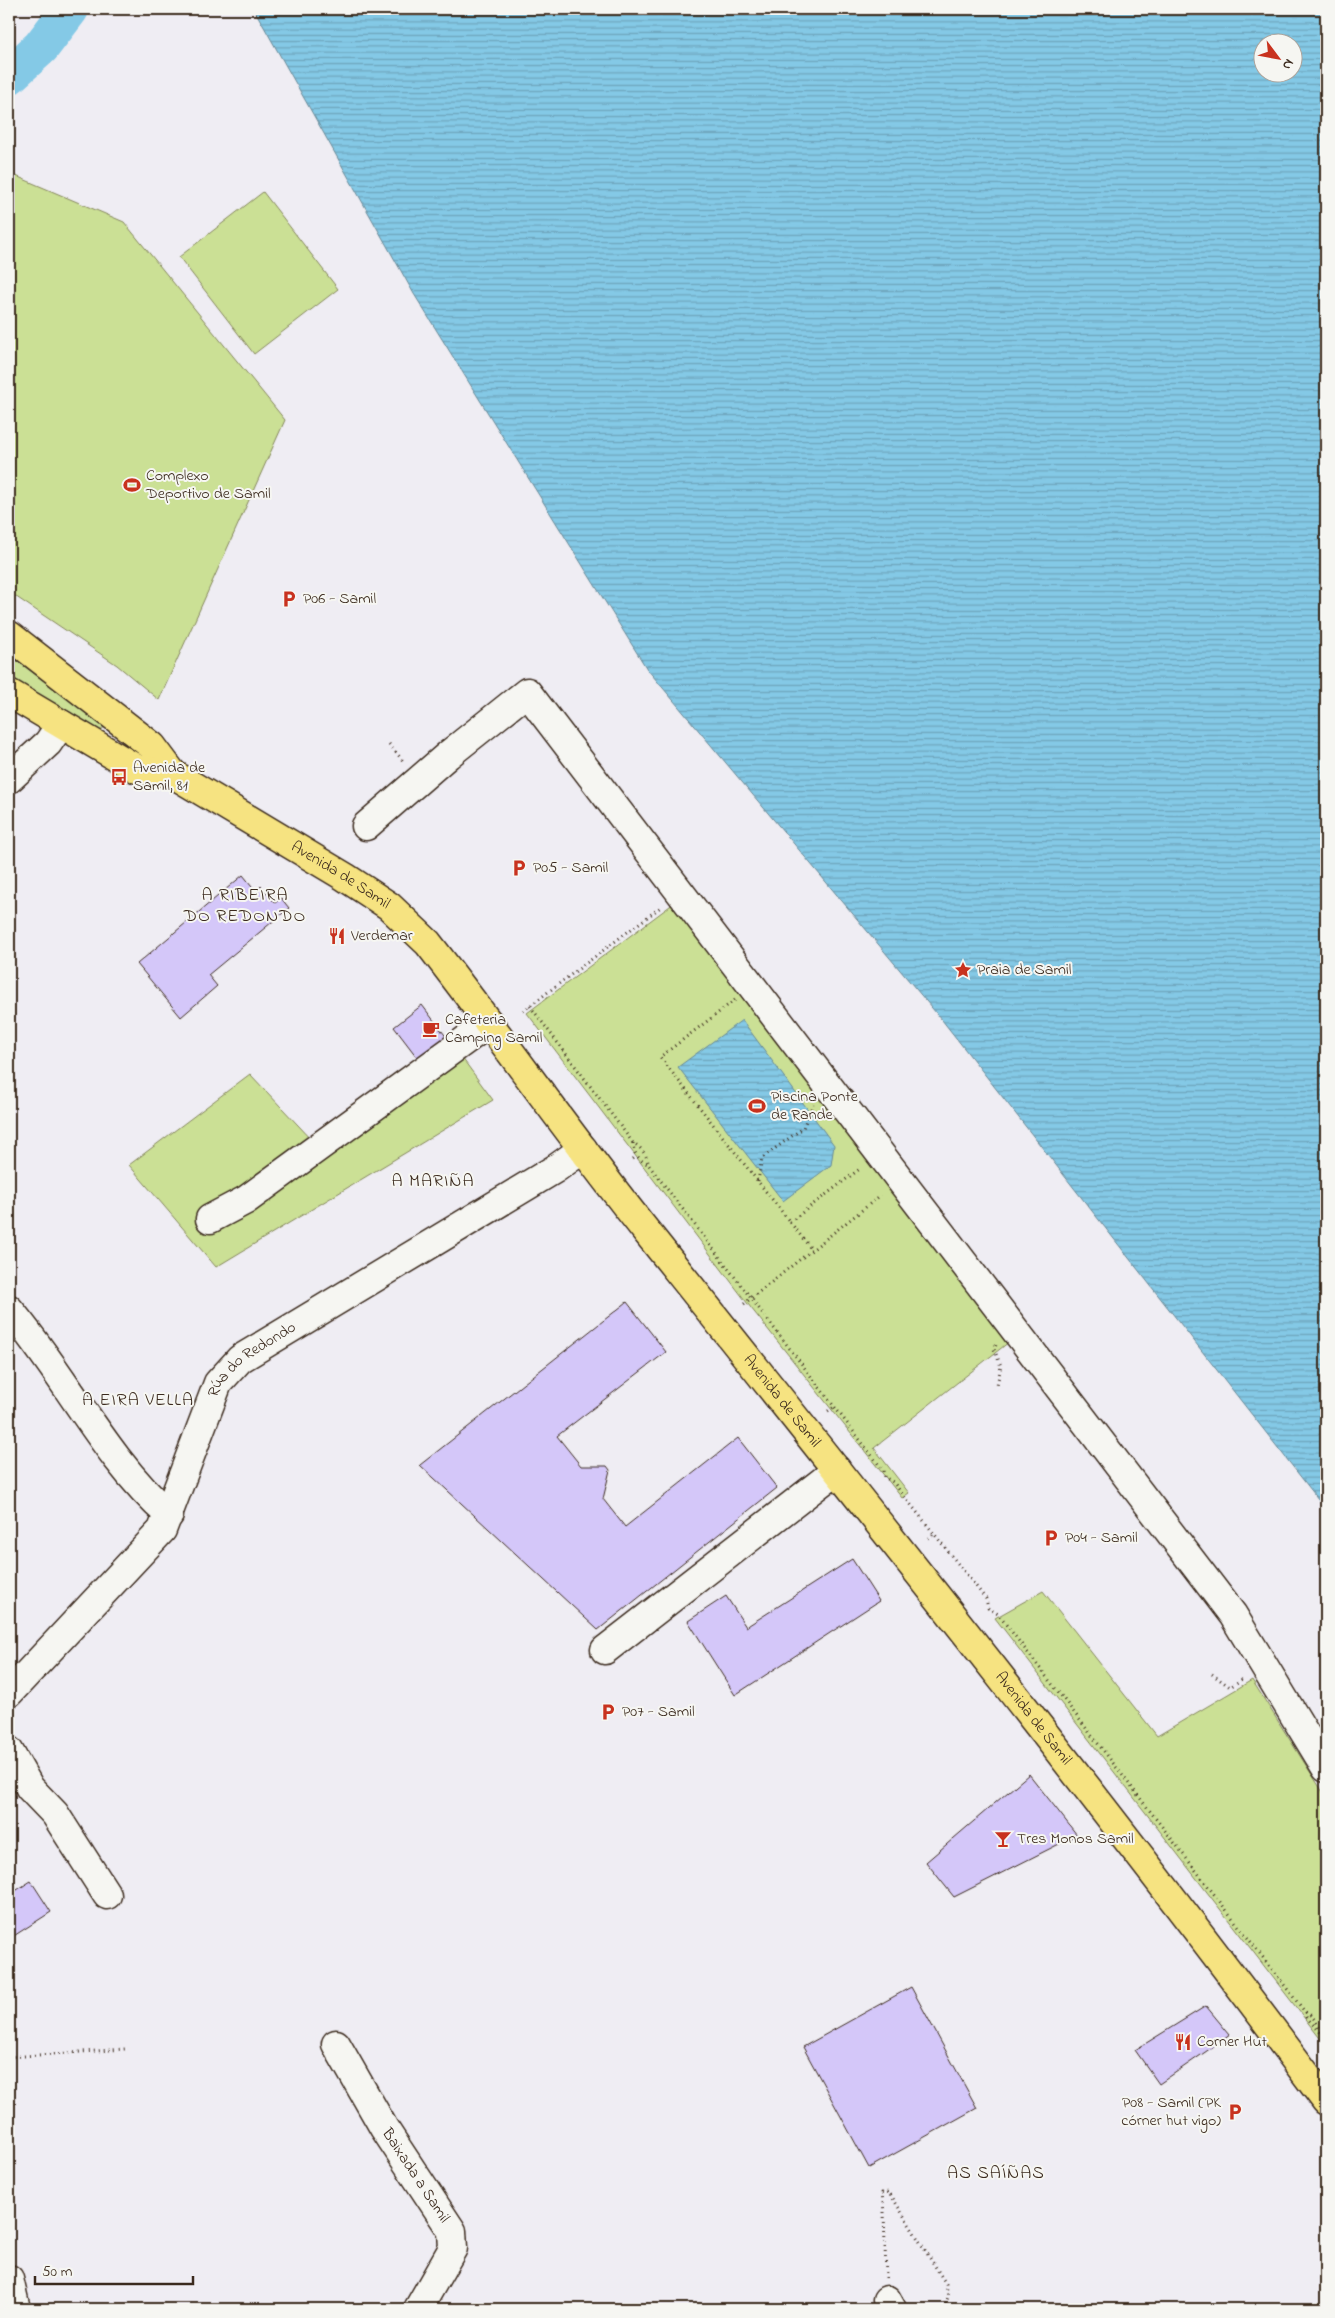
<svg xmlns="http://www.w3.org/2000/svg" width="1335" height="2318" font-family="'Indie Flower',sans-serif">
  <defs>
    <pattern id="water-rules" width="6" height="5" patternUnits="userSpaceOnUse" patternTransform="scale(1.25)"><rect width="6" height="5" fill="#84c9e6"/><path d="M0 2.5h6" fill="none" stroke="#6da3ba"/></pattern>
  </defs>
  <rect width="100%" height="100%" fill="#efedf3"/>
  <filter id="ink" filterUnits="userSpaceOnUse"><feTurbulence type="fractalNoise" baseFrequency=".02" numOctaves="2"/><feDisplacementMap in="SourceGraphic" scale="10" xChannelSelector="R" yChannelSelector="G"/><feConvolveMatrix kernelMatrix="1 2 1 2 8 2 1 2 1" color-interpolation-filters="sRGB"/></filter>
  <g filter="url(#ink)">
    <g fill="#cbe095" stroke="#83855a">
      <polygon points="9,173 124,222 285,420 159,700 117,665 9,592"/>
      <polygon points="263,192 338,289 254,354 179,257"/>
      <polygon points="9,655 105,726 100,732 9,679"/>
      <polygon points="674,903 1009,1342 874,1448 909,1493 902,1498 751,1308 527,1013"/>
      <polygon points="451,1043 493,1100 216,1267 129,1165 250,1074 313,1141"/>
      <polygon points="1043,1591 1157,1736 1252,1680 1326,1797 1326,2046 995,1618"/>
    </g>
    <g fill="url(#water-rules)" stroke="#678996" fill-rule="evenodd">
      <path d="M254,9H1326V1509L942,1020L647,669L414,294ZM1262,42H1292V72H1262Z"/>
      <polygon points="742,1020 834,1145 831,1165 783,1201 678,1067"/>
    </g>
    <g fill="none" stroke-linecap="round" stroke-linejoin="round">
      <polyline stroke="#84c9e6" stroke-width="38" points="9,76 41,47 70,9"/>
    </g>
    <g fill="#d4c7f9" stroke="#3b2a1e">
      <polygon points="243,875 256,891 261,886 275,903 281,898 289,908 208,975 217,986 181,1017 137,964"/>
      <polygon points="422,1005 451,1043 423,1065 394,1027"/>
      <polygon points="627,1302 666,1352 557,1436 581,1466 607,1466 610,1470 603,1499 625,1527 738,1438 777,1488 598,1630 420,1465"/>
      <polygon points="852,1559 879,1601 735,1695 688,1621 726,1596 746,1627"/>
      <polygon points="1029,1774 1077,1835 954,1897 926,1862"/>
      <polygon points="31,1881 51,1912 9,1939 9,1895"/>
      <polygon points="911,1987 977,2108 869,2168 803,2047"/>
      <polygon points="1206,2006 1230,2035 1159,2084 1135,2050"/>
    </g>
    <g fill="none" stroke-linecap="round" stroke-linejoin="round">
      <g stroke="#3b2a1e" stroke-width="31">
        <g id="minor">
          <polyline points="9,779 48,743 61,724"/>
          <polyline points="366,826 448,755 527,692 1233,1615 1326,1768"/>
          <polyline points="210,1219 246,1200 489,1023"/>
          <path d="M9,1309C64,1373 106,1460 169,1515"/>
          <polyline points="605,1650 837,1470"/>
          <path id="s1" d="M9,1693L162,1530L218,1383L240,1359L555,1169L583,1149"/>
          <polyline points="9,1751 30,1788 55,1814 107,1895"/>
          <path id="s2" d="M336,2044L384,2128L452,2231L453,2248L418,2309"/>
          <polyline points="9,2279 16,2309"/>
          <polyline points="887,2300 892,2309"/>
        </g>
      </g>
      <g stroke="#3b2a1e" stroke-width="31">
        <g id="major">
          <polyline points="9,635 152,746 173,774"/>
          <path id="s3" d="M9,693L137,769L173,774L345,877L389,906L428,943C502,1038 571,1137 646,1231C876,1519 1106,1806 1326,2101"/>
        </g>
      </g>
      <g stroke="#3b2a1e" stroke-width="3" stroke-dasharray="1 4" stroke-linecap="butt">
        <polyline points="389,744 404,762"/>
        <polyline points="735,1000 660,1057 812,1250"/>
        <path d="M530,1006L633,1143C640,1146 648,1156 648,1164L883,1470L884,1477L893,1482L986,1599L988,1608L998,1614L1305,2012C1317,2017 1319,2030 1326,2039"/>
        <polyline points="523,1011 662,906"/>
        <path d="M633,1143C633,1152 639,1161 648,1164"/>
        <polyline points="633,1159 637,1156"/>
        <polyline points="758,1181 762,1158 803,1128 813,1104"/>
        <polyline points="790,1222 861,1168"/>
        <polyline points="744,1304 881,1195"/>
        <polyline points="996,1345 994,1349 1001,1366 997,1385"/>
        <polyline points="828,1411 834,1407"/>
        <polyline points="928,1538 934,1534"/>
        <polyline points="1212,1674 1230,1687 1244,1678"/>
        <polyline points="1305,2012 1306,2017 1322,2034"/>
        <polyline points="9,2057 125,2049"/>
        <polyline points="886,2278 884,2212 882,2193 889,2192 946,2284 948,2297 944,2309"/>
      </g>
      <use href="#minor" stroke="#f6f6f2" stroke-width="28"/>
      <use href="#major" stroke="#f6e381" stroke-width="28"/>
    </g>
  </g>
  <defs>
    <g id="stadium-bare" transform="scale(1.35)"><path d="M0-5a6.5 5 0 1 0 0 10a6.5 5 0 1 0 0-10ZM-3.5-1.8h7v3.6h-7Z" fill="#c8321e" stroke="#f6f6f2" stroke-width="2.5" paint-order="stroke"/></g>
    <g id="parking-bare" transform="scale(1.35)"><path d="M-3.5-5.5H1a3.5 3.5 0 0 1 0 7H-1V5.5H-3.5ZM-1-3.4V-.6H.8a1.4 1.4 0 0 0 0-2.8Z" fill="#c8321e" stroke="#f6f6f2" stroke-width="2.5" paint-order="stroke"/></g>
    <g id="bus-bare" transform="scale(1.35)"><path d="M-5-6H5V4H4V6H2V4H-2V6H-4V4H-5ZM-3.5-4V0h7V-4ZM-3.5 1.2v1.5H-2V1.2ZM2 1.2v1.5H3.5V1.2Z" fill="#c8321e" stroke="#f6f6f2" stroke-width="2.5" paint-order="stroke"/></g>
    <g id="restaurant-bare" transform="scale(1.35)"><path d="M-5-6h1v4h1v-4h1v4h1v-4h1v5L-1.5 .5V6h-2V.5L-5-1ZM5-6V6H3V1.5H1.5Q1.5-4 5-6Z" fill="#c8321e" stroke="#f6f6f2" stroke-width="2.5" paint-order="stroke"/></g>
    <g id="sight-bare" transform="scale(1.35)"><path d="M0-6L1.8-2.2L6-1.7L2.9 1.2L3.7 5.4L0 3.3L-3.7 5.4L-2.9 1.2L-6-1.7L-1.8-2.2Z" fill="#c8321e" stroke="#f6f6f2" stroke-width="2.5" paint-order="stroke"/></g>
    <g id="cafe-bare" transform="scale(1.35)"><path d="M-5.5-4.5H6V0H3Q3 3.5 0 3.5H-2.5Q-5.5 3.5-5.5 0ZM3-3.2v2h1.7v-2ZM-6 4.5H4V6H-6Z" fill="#c8321e" stroke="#f6f6f2" stroke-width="2.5" paint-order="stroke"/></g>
    <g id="bar-bare" transform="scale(1.35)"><path d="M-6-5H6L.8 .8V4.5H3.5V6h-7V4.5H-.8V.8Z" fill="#c8321e" stroke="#f6f6f2" stroke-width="2.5" paint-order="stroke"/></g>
  </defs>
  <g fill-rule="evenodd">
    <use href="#stadium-bare" x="132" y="485"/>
    <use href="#parking-bare" x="289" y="599"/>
    <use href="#bus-bare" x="119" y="777"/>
    <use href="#parking-bare" x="519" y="868"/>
    <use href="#restaurant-bare" x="337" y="936"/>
    <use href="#sight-bare" x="963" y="970"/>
    <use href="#cafe-bare" x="431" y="1029"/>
    <use href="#stadium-bare" x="757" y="1106"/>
    <use href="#parking-bare" x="1051" y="1538"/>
    <use href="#parking-bare" x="608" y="1712"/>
    <use href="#bar-bare" x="1003" y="1839"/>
    <use href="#restaurant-bare" x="1183" y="2042"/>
    <use href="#parking-bare" x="1235" y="2112"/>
  </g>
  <g text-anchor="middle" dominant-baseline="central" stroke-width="4" stroke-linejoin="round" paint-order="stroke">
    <g font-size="16" fill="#3b2a1e" stroke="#f6f6f2" text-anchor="start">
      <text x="146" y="476">Complexo<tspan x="146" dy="18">Deportivo de Samil</tspan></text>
      <text x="303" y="599">P06 - Samil</text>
      <text x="133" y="768">Avenida de<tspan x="133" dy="18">Samil, 81</tspan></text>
      <text x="533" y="868">P05 - Samil</text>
      <text x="351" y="936">Verdemar</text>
      <text x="977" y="970">Praia de Samil</text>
      <text x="445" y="1020">Cafeteria<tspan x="445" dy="18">Camping Samil</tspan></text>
      <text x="771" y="1097">Piscina Ponte<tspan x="771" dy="18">de Rande</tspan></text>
      <text x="1065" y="1538">P04 - Samil</text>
      <text x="622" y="1712">P07 - Samil</text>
      <text x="1017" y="1839">Tres Monos Samil</text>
      <text x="1197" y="2042">Corner Hut</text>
      <text x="1221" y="2103" text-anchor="end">P08 - Samil (PK<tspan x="1221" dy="18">córner hut vigo)</tspan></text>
    </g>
    <g font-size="16" fill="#3b2a1e" stroke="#f6f6f2">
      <text stroke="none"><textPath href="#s3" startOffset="381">Avenida de Samil</textPath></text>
      <text stroke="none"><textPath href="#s1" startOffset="422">Rúa do Redondo</textPath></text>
      <text stroke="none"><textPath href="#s3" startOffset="1071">Avenida de Samil</textPath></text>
      <text stroke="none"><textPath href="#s3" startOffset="1476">Avenida de Samil</textPath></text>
      <text stroke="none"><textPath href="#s2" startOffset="154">Baixada a Samil</textPath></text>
    </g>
    <g font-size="18" letter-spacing="1" fill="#3b2a1e" stroke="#f6f6f2">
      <text x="245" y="896">A RIBEIRA<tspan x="245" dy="21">DO REDONDO</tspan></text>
      <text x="433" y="1182">A MARIÑA</text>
      <text x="138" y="1401">A EIRA VELLA</text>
      <text x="996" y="2174">AS SAÍÑAS</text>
    </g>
  </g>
  <rect width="1335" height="2318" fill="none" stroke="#f6f6f2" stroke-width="30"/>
  <rect x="15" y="15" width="1305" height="2288" fill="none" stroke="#3b2a1e" stroke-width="2" filter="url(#ink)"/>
  <g transform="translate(1278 58) rotate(122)"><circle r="24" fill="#f6f6f2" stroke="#aba49d"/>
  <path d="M0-4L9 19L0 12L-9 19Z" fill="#c8321e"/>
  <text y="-8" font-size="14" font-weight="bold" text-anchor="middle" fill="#3b2a1e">N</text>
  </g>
  <path d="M35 2276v8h158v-8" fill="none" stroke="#3b2a1e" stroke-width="2.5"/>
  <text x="42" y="2276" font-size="15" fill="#3b2a1e" stroke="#f6f6f2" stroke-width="4" paint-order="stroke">50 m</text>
</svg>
